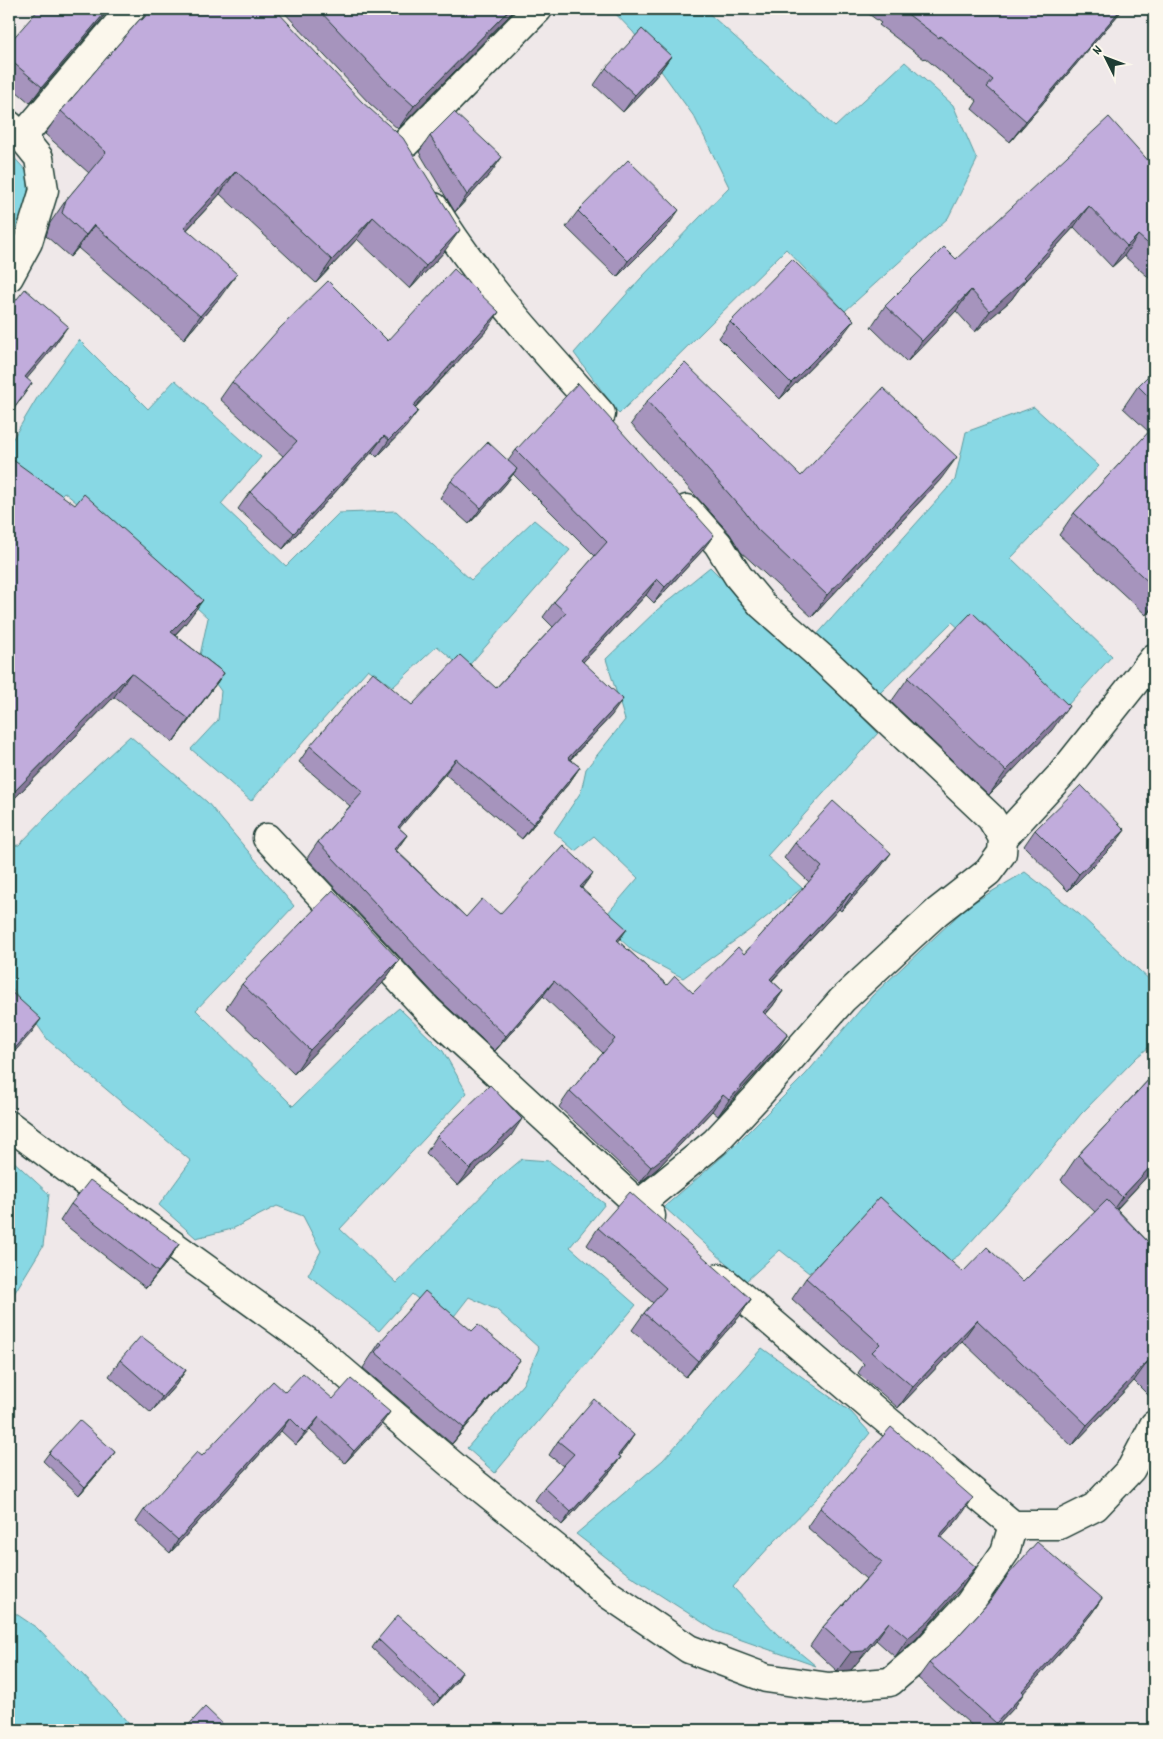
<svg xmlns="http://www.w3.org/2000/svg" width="1163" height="1739" font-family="Dekko,sans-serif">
  <rect width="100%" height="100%" fill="#efe8e9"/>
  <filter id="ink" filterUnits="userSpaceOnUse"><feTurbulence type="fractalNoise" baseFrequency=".02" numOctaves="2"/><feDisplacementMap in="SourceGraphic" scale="10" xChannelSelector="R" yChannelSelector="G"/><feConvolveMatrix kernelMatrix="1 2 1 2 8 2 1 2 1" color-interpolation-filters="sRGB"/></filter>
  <g filter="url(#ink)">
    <g fill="#88d8e4" stroke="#5e9a9e">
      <polygon points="611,9 704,9 835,127 905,62 953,105 977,160 948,218 845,311 786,249 619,414 574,353 641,278 729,187 695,118 633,32"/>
      <polygon points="9,152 29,174 26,215 9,240"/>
      <polygon points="79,340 148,409 175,380 261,457 221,504 286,566 339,513 396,511 471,580 534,520 570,550 465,670 437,646 393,687 368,669 251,801 191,749 218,720 221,691 199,660 208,618 149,564 64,492 48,509 9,473 9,445 37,398"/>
      <polygon points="1034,407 1099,466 1011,558 1112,656 1057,717 952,622 878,695 815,637 955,480 966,432"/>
      <polygon points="710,567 878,733 767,856 802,888 754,927 683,978 633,951 601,921 638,878 594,836 575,851 554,832 581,792 586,769 625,720 606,659 657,610"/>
      <polygon points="130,736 207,802 294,906 196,1010 293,1106 354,1046 399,1008 443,1051 467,1093 340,1229 397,1283 498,1179 522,1159 549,1161 605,1204 570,1247 636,1305 495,1473 467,1448 523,1384 539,1348 497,1310 469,1297 448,1324 412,1294 379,1331 308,1275 321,1251 303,1216 277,1206 232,1229 196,1238 159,1205 191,1161 48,1040 9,985 9,846 19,845 82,780"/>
      <polygon points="1025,872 1079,914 1154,984 1154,1043 1137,1057 1081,1114 1026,1181 959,1255 938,1269 872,1210 809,1273 780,1250 746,1281 664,1207 730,1150 806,1074 872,996 969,905"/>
      <polygon points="9,1157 49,1194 43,1246 9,1302"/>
      <polygon points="762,1348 851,1412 870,1433 820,1495 771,1545 733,1587 777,1634 816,1666 716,1631 629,1575 576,1534 663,1460"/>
      <polygon points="9,1609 37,1628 117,1710 134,1730 9,1730"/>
    </g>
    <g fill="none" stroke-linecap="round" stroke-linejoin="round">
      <g stroke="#1f3d34" stroke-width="31">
        <g id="minor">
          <polyline points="9,125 22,137 39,158 44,190 28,242 9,277"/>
          <polyline points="22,137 131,9"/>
          <polyline points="399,150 538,9"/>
          <path d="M434,207C480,283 542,347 601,414"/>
          <polyline points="267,838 428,1010 651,1216"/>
          <polyline points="1003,838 1061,775 1154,658"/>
          <polyline points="9,1125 77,1176 312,1345 457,1469 562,1553 605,1592 689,1649 766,1678 829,1687 890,1682 927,1650 969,1604 1005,1552 1013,1525"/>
          <polyline points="638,1205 715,1142 756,1098 842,1000 937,912 988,872 1002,853 1003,838 991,818 822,658 762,605 738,576 718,544 687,509"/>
          <polyline points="720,1278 878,1413 1013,1525 1059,1525 1095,1507 1131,1469 1154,1425"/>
        </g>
      </g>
      <use href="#minor" stroke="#fbf7ec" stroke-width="28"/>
    </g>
    <g fill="#a694bd" stroke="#1f3d34">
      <polygon points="281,9 516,9 398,129 369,103"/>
      <polygon points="862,9 1123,9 1010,142 972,109 977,101 925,58 924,59 879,25 881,23"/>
      <polygon points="140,19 444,252 410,289 357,239 316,283 220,194 187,230 221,296 184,339 78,248 70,257 46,236 50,223 66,200 89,173 45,134 61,111"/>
      <polygon points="100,21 30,103 9,85 9,43"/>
      <polygon points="671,56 659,73 623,112 594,85 606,68"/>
      <polygon points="430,136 491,173 455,212 419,152"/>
      <polygon points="1154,167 1154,282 1124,256 1112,267 1074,227 1024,282 1011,300 975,332 956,311 907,362 871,327 885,306 956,259"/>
      <polygon points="578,211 667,227 617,277 566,227"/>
      <polygon points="730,322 842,336 780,399 719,338"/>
      <polygon points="488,329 415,408 406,427 377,457 372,452 283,549 238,509 250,492 283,456 220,399 232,382 388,341"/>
      <polygon points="1154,370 1154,606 1146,615 1059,535 1074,513 1149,432 1123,408 1138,386"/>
      <polygon points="647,401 801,476 941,479 812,617 741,552 730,534 631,424"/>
      <polygon points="516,450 703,550 654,603 646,595 583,662 612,715 570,760 580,767 569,783 522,839 445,774 399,828 407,835 396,850 466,917 500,914 582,888 618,941 667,985 693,993 744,954 809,882 784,858 795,843 880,868 841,911 839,909 772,981 783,991 772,1007 766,1014 777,1050 718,1116 712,1111 658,1168 640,1183 559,1107 570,1091 603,1053 543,996 495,1051 439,999 307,858 318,842 350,806 299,762 310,746 412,705 496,688 553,627 543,617 554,602 595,556 513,474 505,485 469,524 440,498 451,481 508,461"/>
      <polygon points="9,457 186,623 175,635 224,673 173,742 114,697 9,804"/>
      <polygon points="908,678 1052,730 989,795 891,702"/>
      <polygon points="1035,830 1125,830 1113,846 1068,891 1024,846"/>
      <polygon points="399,960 382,984 294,1074 226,1008 242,984"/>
      <polygon points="1154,1074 1154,1169 1117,1209 1154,1248 1154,1401 1134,1381 1072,1446 962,1341 898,1408 858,1373 864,1364 792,1299 806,1278 963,1272 1023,1282 1095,1212 1061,1180 1078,1155"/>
      <polygon points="437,1136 511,1136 458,1186 426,1153"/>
      <polygon points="71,1204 179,1244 168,1261 146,1288 60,1221"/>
      <polygon points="598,1228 751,1299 740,1316 686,1377 632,1330 644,1313 653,1303 587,1245"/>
      <polygon points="380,1342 508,1376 452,1444 363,1368"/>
      <polygon points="120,1360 186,1370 175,1386 151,1413 109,1376"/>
      <polygon points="285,1392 333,1399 381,1425 345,1463 310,1430 296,1445 281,1431 170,1553 136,1522 144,1510 202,1456"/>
      <polygon points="634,1435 619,1456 621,1457 611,1471 562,1525 535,1500 544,1487 563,1466 549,1455 558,1441"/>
      <polygon points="49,1453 109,1461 79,1495 43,1461"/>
      <polygon points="820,1508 960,1517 941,1538 963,1586 916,1639 895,1657 876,1640 851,1670 837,1671 810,1646 823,1627 866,1579 807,1527"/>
      <polygon points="1102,1598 1092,1613 1063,1649 1024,1692 1014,1708 993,1730 977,1730 918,1678 929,1663 949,1646 991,1600"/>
      <polygon points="378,1639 462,1672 457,1681 434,1706 372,1648"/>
    </g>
    <g fill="#87789a" stroke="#1f3d34">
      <polygon points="108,9 109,9 100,21 30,103 42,87"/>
      <polygon points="510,9 516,9 398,129 414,106"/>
      <polygon points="1121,9 1123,9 1010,142 1026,121"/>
      <polygon points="671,56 659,73 623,112 635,95"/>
      <polygon points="502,157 491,173 455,212 467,195"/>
      <polygon points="236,171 220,194 168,250 184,227"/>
      <polygon points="1089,206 1074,227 1024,282 1011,300 975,332 990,311 1024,277"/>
      <polygon points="679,210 667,227 617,277 628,261"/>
      <polygon points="373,217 357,239 316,283 332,260"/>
      <polygon points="94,225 78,248 70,257 86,235"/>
      <polygon points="460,230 444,252 410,289 426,266"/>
      <polygon points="1138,235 1124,256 1112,267 1127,246"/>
      <polygon points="237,274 221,296 184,339 200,316"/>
      <polygon points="971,290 956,311 907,362 922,341"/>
      <polygon points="499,312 488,329 401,422 413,406"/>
      <polygon points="854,320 842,336 780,399 791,383"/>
      <polygon points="68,326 52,349 9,400 25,377"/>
      <polygon points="32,383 16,406 9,415 9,414"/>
      <polygon points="418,411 406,427 377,457 389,440"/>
      <polygon points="384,436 372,452 283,549 294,533"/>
      <polygon points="957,457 941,479 812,617 827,595"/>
      <polygon points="517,469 505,485 469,524 481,508"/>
      <polygon points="714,535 703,550 654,603 665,587"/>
      <polygon points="657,579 646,595 570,676 581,660"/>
      <polygon points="203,600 186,623 155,655 171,632"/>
      <polygon points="1154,604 1154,606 1146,615"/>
      <polygon points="131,673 114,697 9,804 9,798 11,795"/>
      <polygon points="224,673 173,742 189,719"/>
      <polygon points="623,699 612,715 557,773 568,758"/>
      <polygon points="1069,706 1052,730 989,795 1006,771"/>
      <polygon points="456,759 445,774 387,843 398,827"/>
      <polygon points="580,767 569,783 522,839 533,824"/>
      <polygon points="1125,830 1113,846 1068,891 1079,874"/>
      <polygon points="407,835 396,851 394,849"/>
      <polygon points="891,853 880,868 841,911 852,895"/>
      <polygon points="593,873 582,888 580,887"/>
      <polygon points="850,893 839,909 759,994 770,979"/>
      <polygon points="627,929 616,945 617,940"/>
      <polygon points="399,960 382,984 294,1074 310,1050"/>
      <polygon points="554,981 543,996 495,1051 506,1036"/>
      <polygon points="783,991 772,1007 752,1027 763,1012"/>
      <polygon points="41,1019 32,1032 9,1058 9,1055"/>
      <polygon points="788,1034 777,1050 718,1116 729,1100"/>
      <polygon points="723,1095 712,1111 658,1168 640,1183 651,1167"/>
      <polygon points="522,1119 511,1136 458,1186 470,1169"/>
      <polygon points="1154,1163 1154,1169 1105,1221 1122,1197"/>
      <polygon points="179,1244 168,1261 146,1288"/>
      <polygon points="751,1299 740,1316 686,1377 698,1361"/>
      <polygon points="977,1320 962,1341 898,1408 913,1387"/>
      <polygon points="520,1360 508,1376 452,1444 464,1428"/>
      <polygon points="1149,1360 1134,1381 1072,1446 1087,1425"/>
      <polygon points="186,1370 175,1386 151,1413 162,1397"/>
      <polygon points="390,1412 381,1425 345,1463 354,1451"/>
      <polygon points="319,1417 310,1430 296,1445 305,1433"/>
      <polygon points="290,1418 281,1431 170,1553 178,1540"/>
      <polygon points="634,1435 625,1449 609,1468 618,1455"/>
      <polygon points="115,1452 109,1461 79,1495 85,1487"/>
      <polygon points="621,1457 611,1471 562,1525 571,1512"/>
      <polygon points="973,1498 960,1517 926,1555 939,1536"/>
      <polygon points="976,1567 963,1586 916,1639 895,1657 908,1638"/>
      <polygon points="1102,1598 1092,1613 1063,1649 1012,1706 1022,1691"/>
      <polygon points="889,1622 876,1640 851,1670 837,1671 851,1652"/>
      <polygon points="462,1672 457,1681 434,1706 440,1698"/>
      <polygon points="1024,1693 1014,1708 993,1730 992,1730 996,1723"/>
    </g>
    <g fill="#c1acdc" stroke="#1f3d34">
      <polygon points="39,9 108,9 42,87 9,59 9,43"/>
      <polygon points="152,9 275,9 362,102 403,138 460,230 426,266 373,217 332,260 236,171 184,227 237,274 200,316 94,225 86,235 62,213 66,200 106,152 61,111 140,19 142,20"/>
      <polygon points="318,9 510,9 414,106 385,80"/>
      <polygon points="901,9 1121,9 1026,121 987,87 993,80 940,36 939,38"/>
      <polygon points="642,29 671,56 635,95 606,68"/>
      <polygon points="454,112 502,157 467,195 430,136"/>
      <polygon points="1109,117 1154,167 1154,249 1138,235 1127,246 1089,206 1024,277 1026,279 990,311 971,290 922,341 885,306 944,247 956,259"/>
      <polygon points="628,160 679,210 628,261 578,211"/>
      <polygon points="792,259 854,320 791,383 730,322"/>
      <polygon points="454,269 499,312 413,406 418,411 389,440 384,436 294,533 250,492 297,441 232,382 279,329 328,281 388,341"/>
      <polygon points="25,289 68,326 25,377 32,383 9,414 9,309"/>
      <polygon points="685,363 801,476 883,388 957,457 827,595 757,529 745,512 647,401"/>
      <polygon points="1154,370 1154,402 1138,386"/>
      <polygon points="578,383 714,535 665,587 657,579 581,660 623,699 568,758 580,767 533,824 456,759 398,827 407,835 394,849 466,917 482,899 500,914 563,845 593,873 580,887 627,929 617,940 667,985 675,976 693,993 738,947 744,954 822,867 795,843 833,801 891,853 852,895 850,893 770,979 783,991 763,1012 788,1034 729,1100 723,1095 669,1153 651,1167 570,1091 615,1039 554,981 506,1036 450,983 318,842 363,792 310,746 373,672 412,705 460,655 496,688 566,613 554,602 607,542 516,450"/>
      <polygon points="1154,426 1154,587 1074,513"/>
      <polygon points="488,442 517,469 481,508 451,481"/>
      <polygon points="9,457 75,505 84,494 203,600 171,632 224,673 189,719 131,673 11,795 9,793"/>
      <polygon points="972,612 1069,706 1006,771 908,678"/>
      <polygon points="1081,785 1125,830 1079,874 1035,830"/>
      <polygon points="333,890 399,960 310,1050 242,984"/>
      <polygon points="9,990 41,1019 9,1055"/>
      <polygon points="1154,1074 1154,1163 1122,1197 1078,1155"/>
      <polygon points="490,1085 522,1119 470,1169 437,1136"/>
      <polygon points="90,1180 179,1244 158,1272 71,1204"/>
      <polygon points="630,1192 751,1299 698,1361 644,1313 666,1288 598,1228"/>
      <polygon points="880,1197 963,1272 987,1247 1023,1282 1107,1200 1154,1248 1154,1365 1149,1360 1087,1425 977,1320 913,1387 872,1352 880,1344 806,1278"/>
      <polygon points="425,1291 472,1331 478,1325 520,1360 464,1428 375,1352 382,1344 380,1342"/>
      <polygon points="141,1336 186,1370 162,1397 120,1360"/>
      <polygon points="303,1373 333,1399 351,1379 390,1412 354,1451 319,1417 305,1433 290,1418 178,1540 144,1510 197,1452 202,1456 273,1381 285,1392"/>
      <polygon points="594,1399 634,1435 618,1455 621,1457 571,1512 544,1487 574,1454 558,1441"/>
      <polygon points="79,1420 115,1452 85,1487 49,1453"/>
      <polygon points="891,1427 973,1498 939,1536 976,1567 929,1620 908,1638 889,1622 864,1651 851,1652 823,1627 882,1562 820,1508"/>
      <polygon points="1037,1542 1102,1598 1073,1634 1022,1691 1024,1693 996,1723 929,1663 949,1646 991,1600 1008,1575"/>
      <polygon points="398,1615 462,1672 440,1698 378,1639"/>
      <polygon points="205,1707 229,1730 184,1730"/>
      <polygon points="871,1725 876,1730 866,1730"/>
    </g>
  </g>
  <rect width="1163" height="1739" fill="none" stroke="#fbf7ec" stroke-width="30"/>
  <rect x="15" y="15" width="1133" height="1709" fill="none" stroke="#1f3d34" stroke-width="2" filter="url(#ink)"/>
  <g transform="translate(1106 58) rotate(312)" stroke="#fbf7ec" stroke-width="4" paint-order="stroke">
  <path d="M0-4L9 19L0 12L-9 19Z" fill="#1f3d34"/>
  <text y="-8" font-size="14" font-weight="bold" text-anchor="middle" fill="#1f3d34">N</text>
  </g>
</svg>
